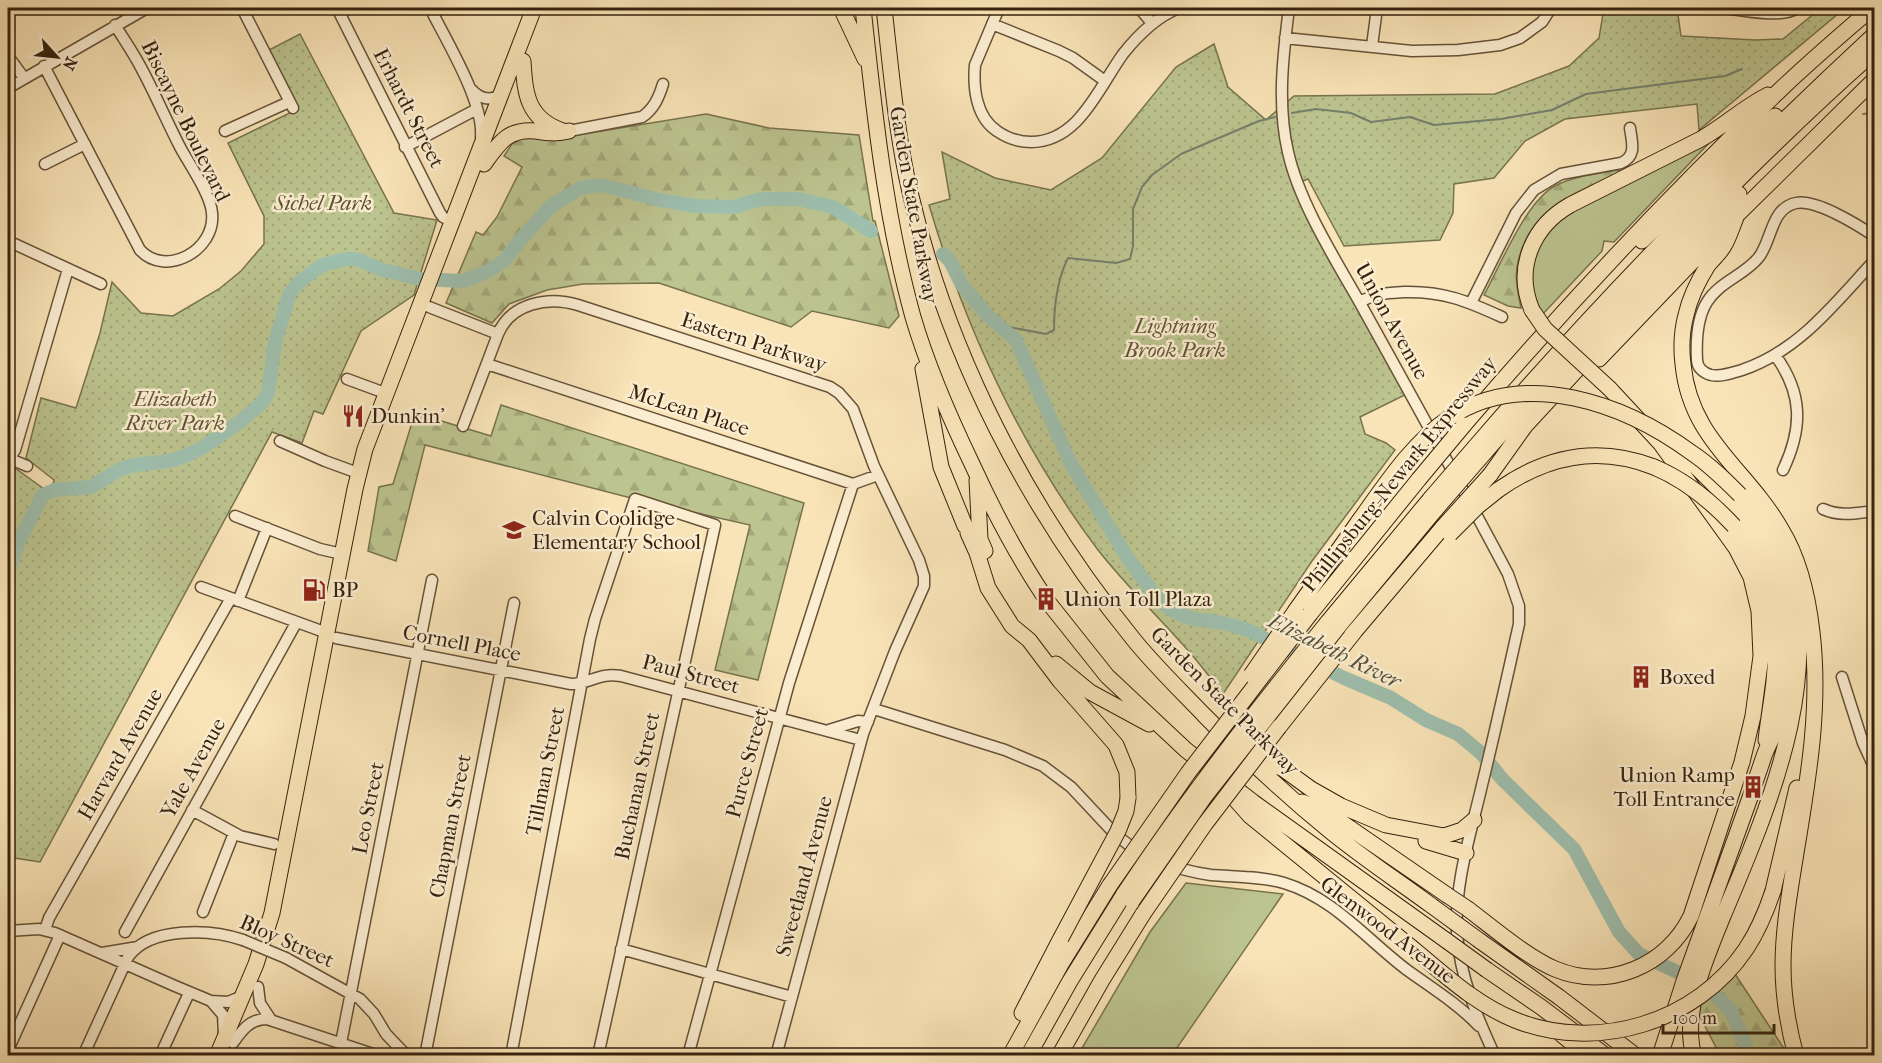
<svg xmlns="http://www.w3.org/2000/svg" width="1882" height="1063" font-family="'IM FELL French Canon',serif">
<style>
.grass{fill:#bcc48f;stroke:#78734e;stroke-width:1.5}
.forest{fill:url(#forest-firs);stroke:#78734e;stroke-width:1.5}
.park{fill:url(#park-dots);stroke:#78734e;stroke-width:1.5}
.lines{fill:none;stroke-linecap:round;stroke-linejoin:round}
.stream{stroke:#74806e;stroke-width:2}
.river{stroke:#9ebfae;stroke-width:14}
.minor-casing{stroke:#665238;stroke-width:13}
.highway-casing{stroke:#35220e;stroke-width:17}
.minor{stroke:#fbedd0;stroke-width:10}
.highway{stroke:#f9e4b7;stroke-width:15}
.minor-bridge-casing{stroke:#665238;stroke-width:13;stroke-linecap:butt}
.highway-bridge-casing{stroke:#35220e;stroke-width:17;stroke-linecap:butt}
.minor-bridge{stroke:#fbedd0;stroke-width:10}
.highway-bridge{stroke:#f9e4b7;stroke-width:15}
.labels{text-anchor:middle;stroke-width:5;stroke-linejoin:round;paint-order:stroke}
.street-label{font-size:21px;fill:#35220e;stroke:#fbedd0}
.park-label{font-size:21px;font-style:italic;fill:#5e5335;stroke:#fbedd0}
.poi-label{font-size:21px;fill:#35220e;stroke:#fbedd0;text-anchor:start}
.water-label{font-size:22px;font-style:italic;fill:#54513e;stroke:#fbedd0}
</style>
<defs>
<pattern id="forest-firs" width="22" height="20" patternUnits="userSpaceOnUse" patternTransform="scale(1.5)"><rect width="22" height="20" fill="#bcc48f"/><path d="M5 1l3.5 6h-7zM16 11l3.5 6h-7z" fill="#a2a87a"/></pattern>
<pattern id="park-dots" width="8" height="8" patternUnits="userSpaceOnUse" patternTransform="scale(1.5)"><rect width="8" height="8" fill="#bcc48f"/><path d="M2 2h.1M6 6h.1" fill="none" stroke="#a2a87a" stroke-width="1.8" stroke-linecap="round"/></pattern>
</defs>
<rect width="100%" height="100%" fill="#f9e4b7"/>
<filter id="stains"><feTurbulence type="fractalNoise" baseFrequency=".00333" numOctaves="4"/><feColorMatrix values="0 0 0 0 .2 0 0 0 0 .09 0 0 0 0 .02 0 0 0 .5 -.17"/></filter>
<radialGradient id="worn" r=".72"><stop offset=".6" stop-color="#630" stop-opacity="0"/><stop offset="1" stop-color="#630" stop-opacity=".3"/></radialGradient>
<path class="grass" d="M1707 142 1708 144 1614 242 1604 241 1602 251 1542 315 1537 304 1531 282 1536 249 1562 216Z
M1186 883 1283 894 1172 1055H1078L1150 932Z"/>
<path class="forest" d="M706 114 769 128 859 135 873 221H875L899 316 889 328 812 311 791 327 659 283 583 284 547 290 509 304 492 323 446 303 476 232 483 235 497 217 522 167 504 156 512 144 526 136 559 138Z
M1618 170 1621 172C1576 193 1530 207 1518 262 1514 276 1518 293 1521 308L1508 306 1484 295C1500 266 1526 201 1555 186 1574 176 1597 174 1618 170Z
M501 405 804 503 758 680 715 670 750 525 635 499 425 445 396 561 368 551 379 487 393 484 415 413 491 436Z
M1735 974 1783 1047 1787 1055H1720L1696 1009Z"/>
<path class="park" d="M1604 8H1677L1681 36 1755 40 1783 39 1821 8H1845L1699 130 1697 104 1565 119 1525 141 1494 178 1454 184 1453 213 1440 240 1344 246 1308 179 1298 183 1409 393 1360 417 1365 434 1386 443 1395 450 1312 561 1223 694C1213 681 1203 668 1192 655 1162 620 1127 587 1098 550 1020 446 966 330 929 205L950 199 942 152 995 178 1051 190 1102 158 1176 67 1214 44 1228 87 1266 120 1294 96 1495 94 1569 66 1599 38Z
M300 34 394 213 437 220 414 295 361 331 323 414 314 411 302 443 272 432 40 862 8 857V463L51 494 54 480 26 458 41 398 76 408 100 333 112 282 141 313 173 316 219 289 241 271 264 244V216L228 143 298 109 269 50Z"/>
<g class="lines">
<path class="stream" d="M1292 113 1316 109 1351 113 1371 122 1410 117 1434 125 1501 119 1552 110 1586 94 1725 76 1742 69
M1863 114 1874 113
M998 325 1046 334 1054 330C1054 305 1057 280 1068 258L1116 263 1130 259 1133 246V209L1142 187 1152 175 1181 154 1259 121 1275 117"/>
<path class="river" d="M943 254 950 261 962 285 988 316 1016 340 1070 462 1127 557 1154 594 1170 609 1182 615 1194 619 1224 623 1248 630 1344 678 1391 698 1426 720 1458 734 1481 753 1503 780 1574 849 1619 932 1639 954 1703 984 1730 1009 1750 1056
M8 572 19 541 43 495 54 490 91 487 121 469 134 465 169 461 185 456 202 448 241 421 262 403 268 393 275 342 290 293 298 283 322 265 346 259H356L383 270 420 279 463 281 487 272 504 261 522 238 550 207 580 188 602 185 659 200 696 206 734 207 761 199H798L833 207 871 231"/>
<g class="minor-casing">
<path id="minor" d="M242 8 293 108
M337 8 440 213 443 217 451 221
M430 8C446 40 484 102 481 137
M999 8 975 65C973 88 976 117 997 131 1007 138 1019 142 1031 142 1079 142 1099 87 1123 54 1138 35 1156 17 1179 8
M1139 8 1152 23
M1289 8C1283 55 1277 105 1288 152 1299 202 1335 259 1360 303 1410 393 1460 483 1508 574L1519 606V624C1507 678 1495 732 1482 785 1471 833 1454 884 1457 934 1460 977 1477 1017 1495 1056
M1723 8C1741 10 1782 19 1797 8
M992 24 1059 51 1073 58 1105 81
M1285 38 1412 51 1458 50 1500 45 1520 38 1542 22 1551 8
M1372 46 1377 8
M8 56 24 78
M44 66 140 250C166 278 216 250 212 213 211 195 189 164 180 147 166 120 154 91 139 64 132 51 123 38 115 25
M8 88 147 8
M471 89C479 98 489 102 500 95
M225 131 289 102
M569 131 642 117C654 109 659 97 663 84
M405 147 477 109
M45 164 85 144
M1874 236C1858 225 1816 199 1796 203 1771 208 1772 240 1759 257 1745 275 1719 282 1707 302 1697 318 1696 341 1697 360 1697 367 1703 373 1711 375 1721 377 1732 373 1742 370 1799 351 1835 303 1874 261
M8 241 101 284
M1360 302C1376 293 1386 293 1404 292 1443 291 1467 301 1502 317
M1471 303 1516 213 1534 190 1561 174 1621 163C1637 156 1632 143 1630 128
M429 307 498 334
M1775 355C1803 393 1803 428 1783 470
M487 364 853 484 878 475
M347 379 385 393
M463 426 498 334C511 303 548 296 578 305L830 387 839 393 853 409 874 466 919 560 924 576V586L895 651 863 734 776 1056
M280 441 325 461 358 473
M8 458 27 466
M9 459 15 450 68 269
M1823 509C1840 517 1857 513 1874 511
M235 516 320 549 342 554
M201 587 327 633
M238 601 267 528
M336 638 571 684C590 684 599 672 621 676L861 740
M1842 677 1863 743 1874 767
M874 709 1005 750 1043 766 1071 787 1115 834 1139 853
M829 730 858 721 868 722
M192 810 240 836 274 844
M1153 860C1172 867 1190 872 1211 875 1235 877 1260 876 1284 883 1334 898 1366 939 1407 970 1432 988 1458 1004 1479 1026
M203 912 234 833
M45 930 49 918 231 598
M8 931 39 929 55 933 175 986 211 1001 228 1002 243 996
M125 932 296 623
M621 949 792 997
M102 953 138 947
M286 958 360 999 374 1014 386 1034 407 1056
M258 987 260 1003 271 1020
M211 1001 223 1015 224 1035
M233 1043C242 1030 250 1019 267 1019L379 1056
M341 1043 432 580
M8 1050 60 935
M83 1056 128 957C150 926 211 929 243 940
M160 1056 189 993
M425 1056 514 603
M511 1056 590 639 595 619 635 499 715 525 598 1056
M688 1056 789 683 853 484"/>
</g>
<g class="highway-casing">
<path id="highway" d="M841 8 865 59
M863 8C874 111 885 216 913 317 928 368 949 416 972 464 993 510 1016 554 1044 596
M884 8C891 69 896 132 910 192 948 355 1028 510 1134 640 1156 667 1181 691 1205 716 1245 757 1286 795 1330 831 1363 858 1398 881 1432 906
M523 61C525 94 527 119 563 131
M484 164C499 143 508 128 536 131 548 133 557 134 569 131
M1737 215C1733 224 1730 235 1725 244 1721 252 1714 258 1708 265 1698 281 1690 297 1686 315 1682 330 1681 348 1683 364 1690 440 1747 469 1781 529 1800 560 1808 597 1812 632 1821 707 1808 780 1796 853 1790 891 1783 928 1783 966 1783 997 1788 1026 1796 1056
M1642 241 1719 166 1775 116
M1532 310C1514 268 1533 226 1570 205L1701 139C1724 126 1744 107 1768 95
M1599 359 1737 215 1874 80
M923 369 941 467 965 526
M1464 425C1564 308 1669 196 1780 90 1810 61 1841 35 1872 8
M1673 444C1700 472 1732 499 1754 532 1788 583 1793 655 1781 714 1778 729 1769 742 1764 756 1761 765 1758 774 1755 782
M1475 447C1600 302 1734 165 1874 35
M1480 458C1604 316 1733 177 1874 52
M1490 475 1525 426 1739 194
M977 480 980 539 985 551
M1498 490C1546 456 1597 445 1654 467
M1734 526C1769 570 1780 625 1774 681 1772 701 1768 721 1766 740
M968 533 977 553 988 588 1012 626 1029 640 1060 681 1116 745 1127 772 1128 798
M1048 602 1107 676 1186 750 1253 802 1447 941
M1296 610 1359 521
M1310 614 1419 479
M1327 623 1431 498
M1338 627 1436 509
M1056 664 1090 692 1149 724
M1279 727 1355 631 1443 527
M1251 758 1282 768 1311 789 1341 806 1386 825 1444 836 1462 830 1474 820
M1228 791 1250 816 1411 947
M1302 802 1325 811 1447 895
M1426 841 1466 853
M1773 891 1797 788
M1468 909C1493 928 1527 957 1555 969 1608 991 1667 966 1691 916L1742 762 1753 716 1761 656 1759 611 1751 577 1736 548 1661 444 1610 389
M1480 941 1559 997 1636 1056
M1487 970 1541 1007 1606 1056
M1022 1013 1061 938
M1562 1035 1588 1056
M217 1056 256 964 272 913 355 489 365 449 534 8
M1010 1056 1061 964 1110 885
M1028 1056 1070 981 1124 894
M1059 1056 1102 980 1143 914
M1660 1056 1684 981 1752 792
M1694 1056C1681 1012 1707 956 1723 916 1769 807 1835 657 1775 542 1766 525 1753 510 1740 495"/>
</g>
<use href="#minor" class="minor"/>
<use href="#highway" class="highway"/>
<g class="minor-bridge-casing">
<path id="minor-bridge" d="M243 940 286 958"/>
</g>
<g class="highway-bridge-casing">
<path id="highway-bridge" d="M1532 310 1545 329 1610 389
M1654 467C1685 480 1711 501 1734 526
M1419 479 1464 425
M1431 498 1475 447
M1436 509 1480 458
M1359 521C1385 485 1412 443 1449 418 1525 367 1625 404 1692 453 1710 465 1725 480 1740 495
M1443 527 1490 475
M1450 534 1478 506 1498 490
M1251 675 1296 610
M1110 885 1188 773 1310 614
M1124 894C1186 800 1256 711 1327 623
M1447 895 1468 909
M1132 901 1205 796 1338 627
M1432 906 1480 941
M1143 914 1205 824 1279 727
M1061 938 1118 831 1126 811 1128 798
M1447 941 1487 970
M1411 947C1444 974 1475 1004 1515 1020 1597 1053 1697 1022 1746 949 1758 931 1766 912 1773 891"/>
</g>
<use href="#minor-bridge" class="minor-bridge"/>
<use href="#highway-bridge" class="highway-bridge"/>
</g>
<defs>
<g id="restaurant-bare" transform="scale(1.8)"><path d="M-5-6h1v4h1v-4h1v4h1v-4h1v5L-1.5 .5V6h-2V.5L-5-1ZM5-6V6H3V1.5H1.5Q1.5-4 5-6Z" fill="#8f2418" stroke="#fbedd0" stroke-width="2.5" paint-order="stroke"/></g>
<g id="school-bare" transform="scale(1.8)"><path d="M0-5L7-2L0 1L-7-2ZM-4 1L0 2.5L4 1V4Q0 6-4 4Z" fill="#8f2418" stroke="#fbedd0" stroke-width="2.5" paint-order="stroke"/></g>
<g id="fuel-bare" transform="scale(1.8)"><path d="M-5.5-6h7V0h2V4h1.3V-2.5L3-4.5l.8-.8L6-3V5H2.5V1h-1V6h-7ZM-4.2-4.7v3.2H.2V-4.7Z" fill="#8f2418" stroke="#fbedd0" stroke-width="2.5" paint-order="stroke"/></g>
<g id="building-bare" transform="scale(1.8)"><path d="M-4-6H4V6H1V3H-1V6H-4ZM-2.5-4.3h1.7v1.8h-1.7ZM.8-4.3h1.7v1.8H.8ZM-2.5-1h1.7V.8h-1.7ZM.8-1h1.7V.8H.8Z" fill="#8f2418" stroke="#fbedd0" stroke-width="2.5" paint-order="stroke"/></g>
</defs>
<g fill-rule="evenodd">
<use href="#restaurant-bare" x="353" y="416"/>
<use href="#school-bare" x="514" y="530"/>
<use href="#fuel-bare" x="314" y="590"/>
<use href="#building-bare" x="1046" y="599"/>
<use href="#building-bare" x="1641" y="677"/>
<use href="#building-bare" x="1753" y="787"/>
</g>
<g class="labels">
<g class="street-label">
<text transform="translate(409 108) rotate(63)" y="7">Erhardt Street</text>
<text transform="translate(186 121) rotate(64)" y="7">Biscayne Boulevard</text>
<text transform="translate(914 205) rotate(80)" y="7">Garden State Parkway</text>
<text transform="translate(1392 321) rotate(61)" y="7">Union Avenue</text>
<text transform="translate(754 342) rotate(18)" y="7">Eastern Parkway</text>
<text transform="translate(689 410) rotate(18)" y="7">McLean Place</text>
<text transform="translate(1399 474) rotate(-51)" y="7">Phillipsburg-Newark Expressway</text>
<text transform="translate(462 643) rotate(11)" y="7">Cornell Place</text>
<text transform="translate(691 674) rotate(15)" y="7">Paul Street</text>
<text transform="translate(1225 701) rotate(45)" y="7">Garden State Parkway</text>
<text transform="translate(120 754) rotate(-60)" y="7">Harvard Avenue</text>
<text transform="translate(747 763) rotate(-75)" y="7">Purce Street</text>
<text transform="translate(193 768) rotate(-61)" y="7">Yale Avenue</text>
<text transform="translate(545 771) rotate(-79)" y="7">Tillman Street</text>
<text transform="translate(637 786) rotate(-78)" y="7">Buchanan Street</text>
<text transform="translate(368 808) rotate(-79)" y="7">Leo Street</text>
<text transform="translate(450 826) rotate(-79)" y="7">Chapman Street</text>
<text transform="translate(804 876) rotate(-75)" y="7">Sweetland Avenue</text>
<text transform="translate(1388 930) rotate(37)" y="7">Glenwood Avenue</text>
<text transform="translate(287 941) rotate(24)" y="7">Bloy Street</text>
</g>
<g class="park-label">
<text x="323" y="210">Sichel Park</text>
<text x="1175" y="333">Lightning<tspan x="1175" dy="24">Brook Park</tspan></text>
<text x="175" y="406">Elizabeth<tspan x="175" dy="24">River Park</tspan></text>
</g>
<g class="poi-label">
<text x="371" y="423">Dunkin'</text>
<text x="532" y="525">Calvin Coolidge<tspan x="532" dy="24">Elementary School</tspan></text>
<text x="332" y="597">BP</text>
<text x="1064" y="606">Union Toll Plaza</text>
<text x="1659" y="684">Boxed</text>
<text x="1735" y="782" text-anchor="end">Union Ramp<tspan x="1735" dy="24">Toll Entrance</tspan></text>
</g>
<g class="water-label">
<text transform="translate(1335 650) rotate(26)" y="8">Elizabeth River</text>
</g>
</g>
<rect width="1882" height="1063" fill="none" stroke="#f9e4b7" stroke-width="30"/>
<rect x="9" y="9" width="1864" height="1045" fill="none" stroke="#35220e" stroke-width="3"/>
<rect x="15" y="15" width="1852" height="1033" fill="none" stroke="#35220e" stroke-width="1.5"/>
<g transform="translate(57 57) rotate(117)" stroke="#fbedd0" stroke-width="4.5" paint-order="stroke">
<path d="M0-4.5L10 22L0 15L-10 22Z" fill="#35220e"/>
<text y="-9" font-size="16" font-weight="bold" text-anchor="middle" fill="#35220e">N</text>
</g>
<path d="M1663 1024v9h111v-9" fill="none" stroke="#35220e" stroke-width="3"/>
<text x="1672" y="1024" font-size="18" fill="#35220e" stroke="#fbedd0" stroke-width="4.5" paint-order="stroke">100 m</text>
<rect width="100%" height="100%" filter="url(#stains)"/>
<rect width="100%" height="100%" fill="url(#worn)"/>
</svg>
